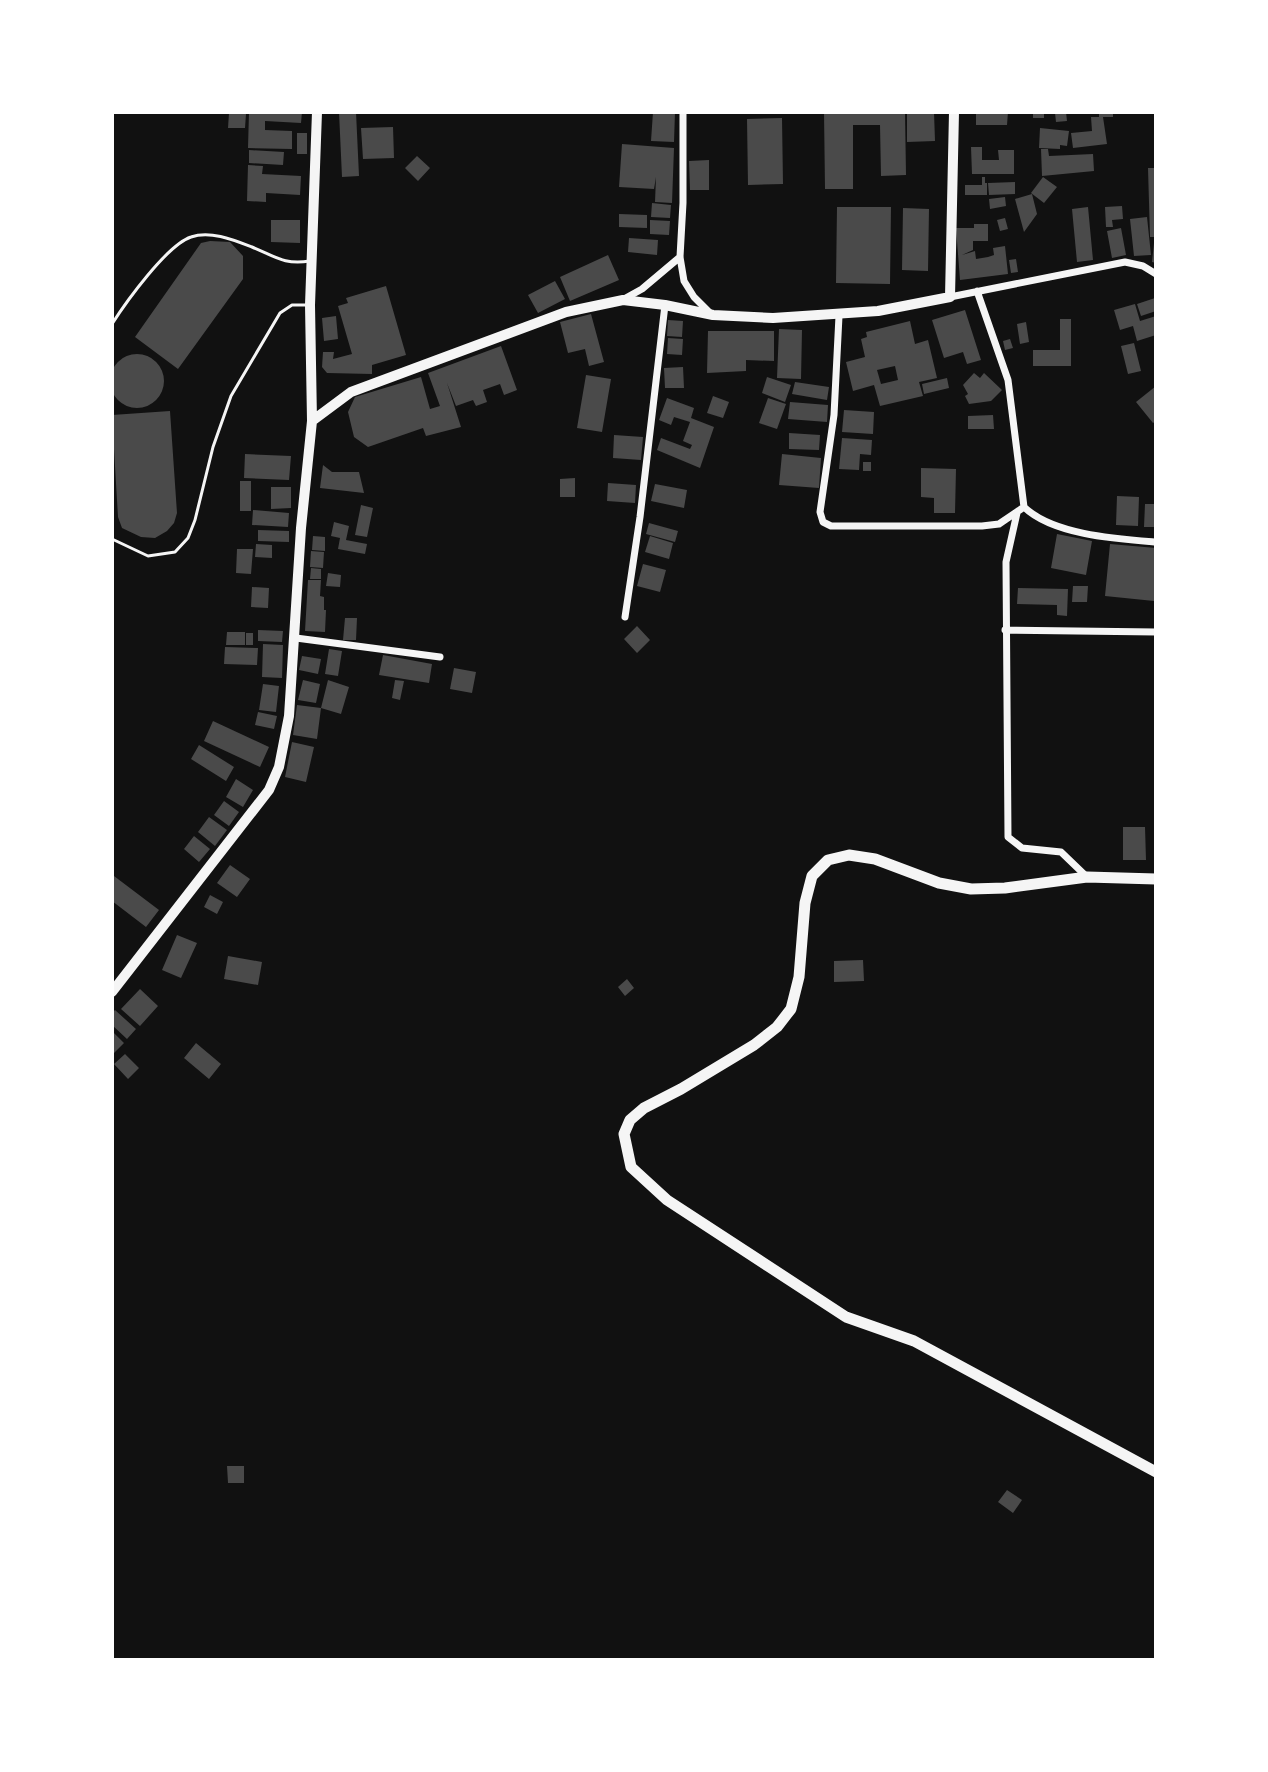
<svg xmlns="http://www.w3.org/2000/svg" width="1268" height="1772" font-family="Barlow,sans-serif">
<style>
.building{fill:#4a4a4a;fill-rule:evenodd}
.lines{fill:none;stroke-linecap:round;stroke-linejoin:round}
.service{stroke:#f5f5f5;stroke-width:3}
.minor{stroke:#f5f5f5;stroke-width:7}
.secondary{stroke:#f5f5f5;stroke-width:10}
.trunk{stroke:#f5f5f5;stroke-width:11}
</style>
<rect width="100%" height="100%" fill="#111"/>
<path class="building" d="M249 112H302L301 123 265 121V130L292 131V149L248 148Z
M339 112H356L359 176 342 177Z
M653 112H675L674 142 651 141Z
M824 112H905L906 175 881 176 880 125H853V189H825Z
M907 112H934L935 141 907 142Z
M1008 112 1007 125H976V113Z
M1033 112H1044V118H1033Z
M1066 112 1067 121 1056 122 1055 113Z
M1099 112H1113V117H1103L1107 144 1073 148 1071 133 1092 131 1091 117H1099Z
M229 113 246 114 245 128H228Z
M782 118 783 184 748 185 747 119Z
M393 127 394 158 363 159 361 128Z
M1040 128 1069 131 1067 146 1060 145V149L1039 148Z
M297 133H307V154H297Z
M622 144 674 148 672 203 655 202 656 177 654 189 619 187Z
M971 147H982V160H999L998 150H1014V174H972Z
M1041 149H1048L1049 156 1093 154 1094 171 1042 176Z
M249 150 284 152 283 165 249 163Z
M417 156 430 168 418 181 405 168Z
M709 160V190H690L689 161Z
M248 165 263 166 262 174 301 176 300 195 266 193V202L247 201Z
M1148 168H1156V237H1150Z
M982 177H985V183H987V195H965V185H982Z
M1043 177 1057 187 1044 203 1031 193Z
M1015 182V194L989 195 988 183Z
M1032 194 1037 214 1024 232 1015 199Z
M1005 197 1006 206 990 209 989 199Z
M652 203 671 205 670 218 651 217Z
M1122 206 1123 219 1112 220 1113 227H1106L1105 207Z
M837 207H891L890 284 836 283Z
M1088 207 1093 260 1077 262 1072 209Z
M903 208 929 209 928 271 902 270Z
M619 214 647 215V228L619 227Z
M1147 217 1151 255 1134 256 1130 219Z
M1005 218 1008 229 1000 231 997 220Z
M271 220H300V243L271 242Z
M650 220 670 221 669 235 650 234Z
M974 224H988V241H973V250L962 255 975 251 976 259 988 257 994 255 993 248 1005 246 1008 274 960 280 956 228H974Z
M1121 228 1126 255 1112 258 1107 231Z
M629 238 658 240 657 255 628 252Z
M210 241 230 242 243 256V279L178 369 135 337 201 243Z
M1154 243H1156V263L1152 262Z
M608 255 619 280 570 301 560 277Z
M1016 259 1018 272 1011 273 1009 260Z
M555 281 565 299 538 313 528 295Z
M386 286 406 355 372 365V374L327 373 322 367 323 352H334L333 359 352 354 338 306 348 303 346 298Z
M1155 298 1156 311 1141 316 1137 304Z
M1135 304 1140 321 1156 316V335L1137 341 1133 326 1120 330 1114 310Z
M965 310 981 360 967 364 963 352 944 358 932 320Z
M591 314 604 362 589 366 585 349 568 353 560 322Z
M336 316 338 339 324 341 322 318Z
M1060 319H1071V366H1033V350H1060Z
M668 320 683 321 682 337 667 336Z
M910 321 915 344 928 340 937 378 919 382 923 396 880 406 874 385 853 391 846 362 865 357 861 339 867 337 866 332ZM895 366 898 380 881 384 877 370Z
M1026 322 1029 342 1020 344 1017 324Z
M779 329 802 330 801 379 777 378Z
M708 331H774V361L746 360V371L707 373Z
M668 338 683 339 682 355 667 354Z
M1010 339 1013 348 1005 350 1003 341Z
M1134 343 1141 371 1128 374 1121 346Z
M501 346 517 390 504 395 500 384 483 390 487 402 476 406 473 400 456 406 447 383 461 427 426 436 423 428 368 447 354 437 348 412 355 397 421 377 430 409 440 406 428 373Z
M110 381a27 27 0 1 1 54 0a27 27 0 1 1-54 0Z
M683 367 684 388H665L664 368Z
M974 373 980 378 984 373 1002 390 991 401 969 404 965 396 968 394 963 385Z
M586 375 611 379 602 432 577 428Z
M767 377 791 385 785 402 762 393Z
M947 378 949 388 924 394 922 384Z
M795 382 829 387 827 400 792 394Z
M1156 386V421L1153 423 1136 402Z
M713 396 729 402 723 418 707 413Z
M667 398 694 408 691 418 714 427 700 468 657 450 661 438 690 449 692 445 683 441 690 422 674 417 671 425 659 420Z
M768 398 786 404 777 429 759 423Z
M790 402 828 405 827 422 788 419Z
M844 410 874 412 873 434 842 432Z
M170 411 177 513 174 523 167 531 155 538 141 537 122 528 118 517 112 415Z
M993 415 994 429H968V416Z
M789 433 820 435 819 450 789 449Z
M614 435 643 437 641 460 613 458Z
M842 438 872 440 871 455 860 454 859 470 839 469Z
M245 454 291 456 289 480 244 478Z
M782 454 821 458 819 488 779 485Z
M863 462H871V471H863Z
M323 465 332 472H359L364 493 320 488Z
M921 468 956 469 955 513H934V498L921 497Z
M575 478V497H560V479Z
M240 481H251V511H240Z
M608 483 636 485 635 503 607 501Z
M655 484 687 490 684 508 651 501Z
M271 487H291V508L271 509Z
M1117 496 1139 497 1138 526 1116 525Z
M1145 504H1156V527H1144Z
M361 505 373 508 367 537 355 535Z
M253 510 289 513 288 527 252 525Z
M334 522 349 526 346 540 367 544 365 554 338 549 340 538 331 536Z
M649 523 678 531 675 542 646 534Z
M258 530 289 531V542L258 541Z
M1057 534 1092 541 1086 575 1051 568Z
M313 536 325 537V551L312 550Z
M650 536 673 543 669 559 645 552Z
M256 544 272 545V558L255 557Z
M1110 544 1156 548 1154 601 1105 596Z
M237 549H253L251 574 236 573Z
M311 551 324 552 323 568 310 567Z
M643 564 666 570 660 592 637 586Z
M311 568 321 569V579H310Z
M328 573 341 575 340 587 326 586Z
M308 580H321L320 596 324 597V610H326L325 632 305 631Z
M1073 586H1088L1087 602H1072Z
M252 587 269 588 268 608 251 607Z
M1018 588 1068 589 1067 616 1057 615V605L1017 604Z
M345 618H357L356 640H343Z
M637 626 650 640 637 653 624 639Z
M258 630 283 631 282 642 258 641Z
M227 632H245V645H226Z
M246 633H253V645H246Z
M263 644 283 645 282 678 262 677Z
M225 647 258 648 257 665 224 664Z
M329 649 342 651 338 676 325 674Z
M383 655 432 664 429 683 379 675Z
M302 656 321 659 318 674 299 670Z
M454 668 476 672 472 693 450 689Z
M303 680 320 684 316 703 298 700Z
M328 680 349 687 341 714 321 708 317 739 293 735 297 705 321 708Z
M395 680 404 681 400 700 392 698Z
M263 684 279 686 276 712 259 710Z
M258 712 277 716 274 729 255 725Z
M213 721 269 747 260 767 204 741Z
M292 742 314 747 306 782 285 777Z
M199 745 234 767 226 781 191 759Z
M236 779 253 790 243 807 226 797Z
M224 801 239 812 229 826 214 815Z
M209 817 227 830 215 846 198 832Z
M1123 827H1145L1146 860H1123Z
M194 836 210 849 199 862 184 849Z
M230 865 250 879 237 897 217 883Z
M114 876 159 910 146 927 112 901Z
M210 895 223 902 217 914 204 907Z
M177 935 197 943 181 978 162 970Z
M228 956 262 962 258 985 224 979Z
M863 960 864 981 834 982V961Z
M627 979 634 988 625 996 618 987Z
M140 989 158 1006 140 1026 121 1009Z
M115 1010 136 1029 127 1039 112 1025V1013Z
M112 1031 124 1043 112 1055Z
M196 1043 221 1064 209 1079 184 1058Z
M125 1054 139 1068 128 1079 114 1064Z
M227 1466H244V1483H228Z
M1007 1490 1022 1500 1013 1513 998 1502Z"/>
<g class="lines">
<path class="service" d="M112 324C126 302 167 245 191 237 210 230 234 240 252 247 276 257 284 265 310 261
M112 539 148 556 175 552 188 538 195 520 213 447 231 396 280 313 292 305H306"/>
<path class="minor" d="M683 112V203L680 257 684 281 694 297 711 314
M977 291 1008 380 1024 507C1053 535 1117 539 1156 542
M950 297 1125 262 1143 266 1156 274
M624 299 642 289 680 257
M839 316 834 415 820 512 823 522 831 526H982L999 524 1024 507
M1017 513 1006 562 1008 837 1022 848 1061 852 1087 877
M625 617 640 517 665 305
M1005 630 1156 632
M296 638 440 657"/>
<path class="secondary" d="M312 421 351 392 566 312 623 300 665 305 713 315 773 318 878 311 950 297 954 112
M112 992 269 790 279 767 289 716 301 528 312 421 310 305 317 112"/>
<path class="trunk" d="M1156 879 1087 877 1005 888 971 889 939 883 875 859 849 855 828 860 812 876 805 903 799 977 791 1009 777 1027 754 1045 681 1089 644 1108 630 1120 624 1134 631 1167 667 1200 846 1317 914 1341 1156 1472"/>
</g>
<rect width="1268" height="1772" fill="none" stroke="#ffffff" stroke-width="228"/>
</svg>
